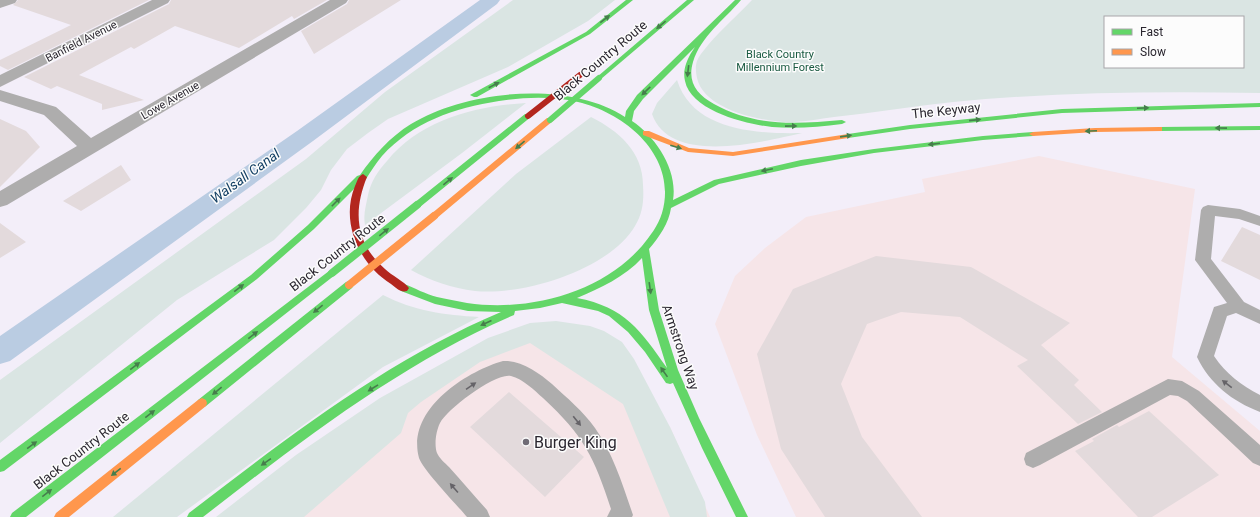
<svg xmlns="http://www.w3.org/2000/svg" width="1260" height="517" font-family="Roboto,sans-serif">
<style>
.commercial{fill:#f6e5e8}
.green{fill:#dae5e3;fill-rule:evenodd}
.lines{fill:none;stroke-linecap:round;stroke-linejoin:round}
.canal{fill:#bacce2;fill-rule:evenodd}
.building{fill:#e3dadc}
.lane{fill:#aeadad;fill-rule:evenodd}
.street{fill:#aeadad;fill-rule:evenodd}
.fast{fill:#63d668;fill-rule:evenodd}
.slow{fill:#ff974d;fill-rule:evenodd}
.jam{fill:#b3261e;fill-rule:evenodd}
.fast-bridge-far1{stroke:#63d668;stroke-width:6}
.fast-bridge{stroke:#63d668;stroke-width:8}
.slow-bridge{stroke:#ff974d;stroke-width:8}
.jam-bridge{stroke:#b3261e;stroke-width:6}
.oneway{fill:#467e4c}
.oneway2{fill:#656368}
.poi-dot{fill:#706c76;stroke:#fcfcfc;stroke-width:1.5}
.labels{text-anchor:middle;stroke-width:3;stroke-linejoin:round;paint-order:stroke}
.far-street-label{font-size:11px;fill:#2a262f;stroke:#fcfcfc}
.far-park-label{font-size:11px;fill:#195a41;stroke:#fcfcfc}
.street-label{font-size:13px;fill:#2a262f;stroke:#fcfcfc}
.water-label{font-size:14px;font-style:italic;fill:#134064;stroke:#fcfcfc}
.near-poi-label{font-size:16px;fill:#2a262f;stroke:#fcfcfc;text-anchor:start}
</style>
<rect width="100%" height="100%" fill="#f3eef9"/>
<path class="commercial" d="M1039 156 1195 189 1172 357 1260 431V517H796L757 435 715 324 735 276 765 248 806 217 925 192 922 179Z
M551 333 670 427 710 517H250L500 343Z"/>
<path class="green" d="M513 0H615L588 21 508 67 388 119 368 133 347 149 331 170 321 190 306 208 274 240 177 300 0 443V380L306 159 385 92Z
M752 0H1260V93C1158 91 1055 92 953 102 913 106 874 113 834 117 818 119 800 123 783 122 757 120 704 109 697 78 696 73 695 66 697 61 704 45 739 14 752 0ZM1105 17H1243V67H1105Z
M677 80C693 131 757 134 802 133 762 142 670 166 652 114L657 103Z
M526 103 462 153 365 225C363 214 366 206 368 195 371 181 378 171 387 161 420 120 475 106 526 103Z
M591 117C619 131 643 152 643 185 644 200 643 213 635 226 609 270 523 296 475 291 452 288 431 281 411 270L516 174Z
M383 295C414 311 445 315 479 317L383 367 177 517H113Z
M556 321 590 326 604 331 622 342 634 359 670 427 705 502 707 517H670L623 404 530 343 480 362 421 402 408 413 401 433 304 517H216L296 455 380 398 488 338 530 323Z"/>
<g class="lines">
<path class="canal" d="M480 0H500L497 4 313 141 10 361 0 364V336L297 131Z"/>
</g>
<path class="building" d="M18 0H149L8 70 0 66V60L71 25 13 5Z
M171 0H327L294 19 292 16 239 48 175 26 134 49 131 47 79 75 144 100 102 110V104L57 86 51 89 24 77 169 4Z
M349 0H401L314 54 301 31 347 4Z
M0 119 26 131 40 147 0 187Z
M121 165 131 180 81 211 63 201Z
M0 223 26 242 0 258Z
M1242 227 1260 235V280L1221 261Z
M876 256 971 267 1070 323 1041 345 1079 380 1074 385 1102 412 1078 424 1017 366 1028 360 960 317 901 312 867 324 841 384 862 437 922 517H825L781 449 757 354 793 289Z
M509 392 584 457 545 497 470 427Z
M1149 411 1219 475 1152 517H1138L1075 451 1094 441 1092 439 1117 425 1119 427Z"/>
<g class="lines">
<path class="lane" d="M1208 205 1240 209 1260 216V226L1239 219 1215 216 1211 259 1244 302 1260 310V324L1236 313 1227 316 1214 356C1226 374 1241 385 1260 395V412C1232 401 1210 384 1197 357L1214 307 1227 303 1195 260 1201 210 1203 207Z
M503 361C521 360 539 373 552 384 567 398 583 411 595 428 613 453 623 486 633 515L632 517H607L611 509C594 457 584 436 543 398 534 390 523 379 511 376 496 372 447 409 440 423 436 431 434 445 437 453 439 458 445 463 449 467 462 481 474 496 487 510L490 517H467C457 505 423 470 419 458 406 410 465 372 503 361Z
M1168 379 1182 381 1199 391 1260 445V466L1253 463 1187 401 1178 396 1170 395 1040 465 1033 468 1026 465 1024 459 1026 453Z"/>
<path class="street" d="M0 0H17L15 3 0 8Z
M152 0H170L168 3 0 87V75Z
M330 0H348L346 3 7 205 0 207V191L77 146 44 115 0 101V90L56 107 91 138Z"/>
<path class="fast" d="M626 0H633L590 34 477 97H474L470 95 586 32Z
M687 0H694L601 79H597V77Z
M735 0H741C724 20 701 36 693 62 687 82 697 95 714 104 756 127 796 124 842 120L846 122 842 124C819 127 795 129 772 127 746 124 691 111 685 81 682 69 688 57 695 47L643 99 634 111 632 121C656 137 678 170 673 200L714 180 801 160 874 149 983 136 1033 132 1037 134 1033 136 983 140 874 153 801 166 719 184 671 208C669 223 659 237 649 249L659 310 678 370 699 418 748 517H736L702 448 673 383 670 384 666 383 645 352 628 332 609 316 598 311 562 303 540 308 515 311 514 315C400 364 301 441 203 517H187L189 513C287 438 387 360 501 312L468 311 435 304 401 291 399 288 401 285 404 284C415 288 425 294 437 297 446 299 457 301 467 303 529 312 601 293 642 246 650 236 658 226 662 213 678 158 628 114 578 102 552 96 525 97 499 101 454 108 413 122 382 156 376 163 371 171 366 179L363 180 314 229 257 279 4 471 0 472V460L251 275 308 225 357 176 360 175C374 155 390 137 411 124 467 90 569 80 625 117L626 111 637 95ZM642 258 649 310 667 368C641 331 625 307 577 298 600 288 625 277 642 258Z
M1260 103V107L1062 113 910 129 848 138 844 136 848 134 910 125 1062 109Z
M525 114H528L532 116 420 207H414L413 205 414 203Z
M1260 126V130L1159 131 1155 129 1159 127Z
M332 270 335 271 337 273 335 275 26 517H10L12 513 329 271Z
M349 281 352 282 354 285 352 288 206 406 202 408 198 406 197 403 198 400 346 282Z"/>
<path class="slow" d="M547 118H553L554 120 437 218H431L430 216 431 214Z
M1159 127H1162V131L1095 132 1033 136 1029 134 1033 132 1095 128Z
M643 131H649L689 148 733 152 848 134 852 136 848 138 733 156 688 152 643 135Z
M202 398 206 400 207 403 206 406 69 517H54L56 513 198 400Z"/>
<path class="jam" d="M363 174 367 177C353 211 355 243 385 269 391 275 405 282 409 288L407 291C401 293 396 288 391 284 359 264 340 222 355 186 357 182 358 176 363 174Z"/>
<path class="fast-bridge-far1" d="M550 120 599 78"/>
<path class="fast-bridge" d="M332 273 417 205"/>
<path class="slow-bridge" d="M349 285 434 216"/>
<path class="jam-bridge" d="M528 116 580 75"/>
</g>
<defs><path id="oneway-solid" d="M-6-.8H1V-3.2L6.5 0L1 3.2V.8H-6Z"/></defs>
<g class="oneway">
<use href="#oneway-solid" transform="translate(605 19) rotate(-38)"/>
<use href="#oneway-solid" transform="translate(661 25) rotate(140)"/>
<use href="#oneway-solid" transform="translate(688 71) rotate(97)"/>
<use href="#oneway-solid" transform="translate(494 85) rotate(-28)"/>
<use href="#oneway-solid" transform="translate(646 91) rotate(136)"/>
<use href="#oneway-solid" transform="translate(1143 108) rotate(-2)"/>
<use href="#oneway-solid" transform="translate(975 120) rotate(-6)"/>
<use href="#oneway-solid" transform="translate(791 126) rotate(-1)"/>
<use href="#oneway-solid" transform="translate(1221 128) rotate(-179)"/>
<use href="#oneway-solid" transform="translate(1091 131) rotate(177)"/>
<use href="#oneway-solid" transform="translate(846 136) rotate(-8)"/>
<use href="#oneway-solid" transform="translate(934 144) rotate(173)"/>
<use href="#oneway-solid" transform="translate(520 145) rotate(140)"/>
<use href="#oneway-solid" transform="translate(676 147) rotate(18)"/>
<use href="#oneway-solid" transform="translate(767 170) rotate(168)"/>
<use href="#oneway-solid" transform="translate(448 181) rotate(-39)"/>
<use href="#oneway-solid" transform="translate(336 202) rotate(-45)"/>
<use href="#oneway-solid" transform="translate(384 232) rotate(-39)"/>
<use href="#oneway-solid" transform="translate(239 288) rotate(-37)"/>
<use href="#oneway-solid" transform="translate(650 288) rotate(82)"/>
<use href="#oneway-solid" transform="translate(318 309) rotate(141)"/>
<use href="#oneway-solid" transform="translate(486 323) rotate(156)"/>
<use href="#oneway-solid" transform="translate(253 335) rotate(-38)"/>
<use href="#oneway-solid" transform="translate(135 366) rotate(-37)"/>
<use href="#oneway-solid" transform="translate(664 372) rotate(-125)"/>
<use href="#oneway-solid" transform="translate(373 388) rotate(148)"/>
<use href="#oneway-solid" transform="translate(217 391) rotate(141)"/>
<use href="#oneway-solid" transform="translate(150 414) rotate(-38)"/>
<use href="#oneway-solid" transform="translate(32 445) rotate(-36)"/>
<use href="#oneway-solid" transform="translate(266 462) rotate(145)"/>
<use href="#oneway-solid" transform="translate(116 472) rotate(142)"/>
<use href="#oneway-solid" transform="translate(47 493) rotate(-38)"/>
</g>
<g class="oneway2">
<use href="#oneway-solid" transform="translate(1227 384) rotate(-143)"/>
<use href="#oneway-solid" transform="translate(471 386) rotate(-34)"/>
<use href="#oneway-solid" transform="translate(577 421) rotate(51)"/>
<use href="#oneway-solid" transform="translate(454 488) rotate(-131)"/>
</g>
<circle class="poi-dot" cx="526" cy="442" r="4"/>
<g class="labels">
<g class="far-street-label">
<text transform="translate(81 41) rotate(-27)" y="4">Banfield Avenue</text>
<text transform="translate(170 100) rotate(-30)" y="4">Lowe Avenue</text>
</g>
<g class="far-park-label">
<text x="780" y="58">Black Country<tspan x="780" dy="13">Millennium Forest</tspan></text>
</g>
<g class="street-label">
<text transform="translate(600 60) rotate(-40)" y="5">Black Country Route</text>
<text transform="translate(946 110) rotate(-6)" y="5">The Keyway</text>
<text transform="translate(337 252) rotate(-38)" y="5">Black Country Route</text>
<text transform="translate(681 347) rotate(71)" y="5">Armstrong Way</text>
<text transform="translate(81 450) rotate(-38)" y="5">Black Country Route</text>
</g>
<g class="water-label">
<text transform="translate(245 176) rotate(-36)" y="5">Walsall Canal</text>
</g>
<g class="near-poi-label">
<text x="534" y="448">Burger King</text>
</g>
</g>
<rect x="1104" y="16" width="140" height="52" fill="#fcfcfc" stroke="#a8a6aa"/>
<rect x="1112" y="29" width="20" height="6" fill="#63d668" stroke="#a8a6aa"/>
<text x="1140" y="36" font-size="12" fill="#2a262f">Fast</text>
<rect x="1112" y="49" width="20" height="6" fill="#ff974d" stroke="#a8a6aa"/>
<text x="1140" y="56" font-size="12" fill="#2a262f">Slow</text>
</svg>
